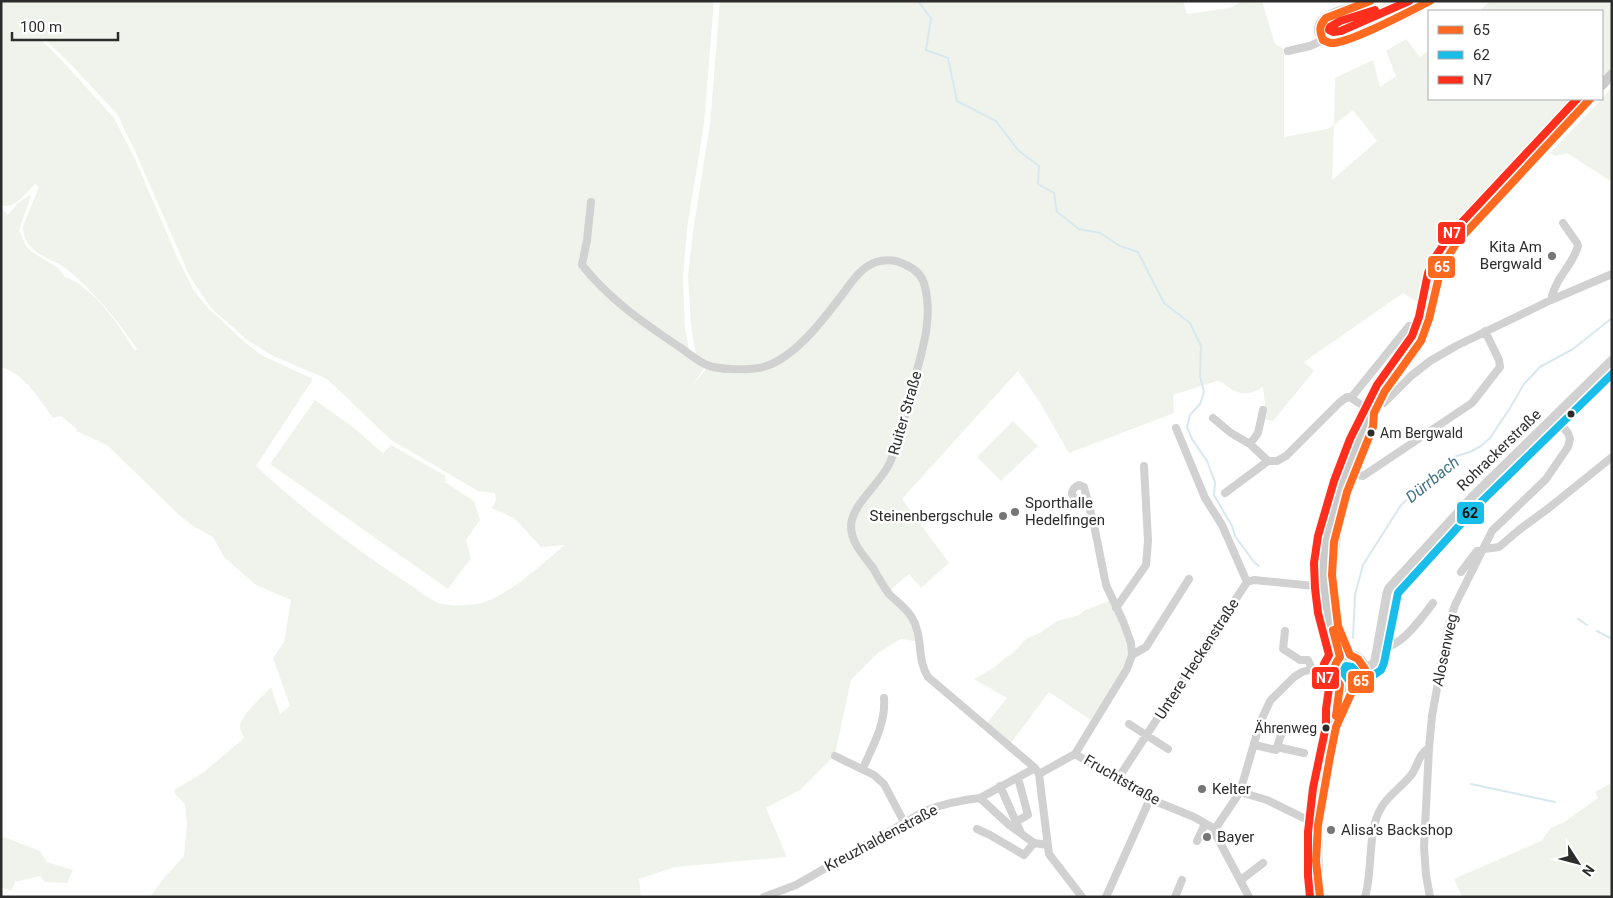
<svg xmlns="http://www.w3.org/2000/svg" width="1613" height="898" font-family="Roboto,sans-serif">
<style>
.green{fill:#f0f3eb;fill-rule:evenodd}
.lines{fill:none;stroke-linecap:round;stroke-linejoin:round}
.stream{stroke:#d8e8ef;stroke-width:2}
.minor{stroke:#d1d1d1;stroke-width:8}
.tertiary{stroke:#d1d1d1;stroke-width:9}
.secondary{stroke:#cacaca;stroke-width:10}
.bus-1-casing{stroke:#fff;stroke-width:11}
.bus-2-casing{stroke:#fff;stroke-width:11}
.bus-3-casing{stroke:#fff;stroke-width:11}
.bus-1{stroke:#ff6a20;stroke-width:8}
.bus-2{stroke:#19bdea;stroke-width:8}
.bus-3{stroke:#ff2e1d;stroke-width:8}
.poi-dot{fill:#767676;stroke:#fff;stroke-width:2}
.bus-dot{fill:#2c2c2c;stroke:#fff;stroke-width:2}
.labels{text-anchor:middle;stroke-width:5;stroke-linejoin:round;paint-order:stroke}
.bus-label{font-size:14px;fill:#2c2c2c;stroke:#fff;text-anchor:start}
.poi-label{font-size:15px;fill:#2c2c2c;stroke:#fff;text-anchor:start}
.street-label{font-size:15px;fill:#2c2c2c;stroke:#fff}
.water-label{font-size:16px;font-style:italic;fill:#407289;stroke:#fff}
.line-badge{stroke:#fff;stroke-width:2}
.badge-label{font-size:14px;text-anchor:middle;font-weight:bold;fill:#fff}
.pale-badge-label{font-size:14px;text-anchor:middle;font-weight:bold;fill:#111}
</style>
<rect width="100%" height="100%" fill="#fff"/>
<path class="green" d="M1 1H714L704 124 687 229 683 277 685 329 690 354 706 365 693 385 711 363 696 355 691 326 688 276 693 231 710 124 720 1H1183L1187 14 1229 8 1244 1H1262L1275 44 1288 51 1284 54V137L1327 129 1334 125 1335 78 1373 60 1380 87 1396 76 1386 51 1406 39 1420 57 1429 50V99H1582L1520 166 1514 161 1516 171 1454 239 1430 287 1426 307 1403 293 1304 362 1314 371 1273 421 1261 419 1265 404 1263 387C1251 395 1240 396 1228 387 1224 384 1223 382 1217 381L1173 395 1174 413 1069 453 1039 401 1018 371 902 499 949 563 921 588 909 574 888 592 910 614 921 642 901 639 878 653 851 680 835 755 800 790 766 808 787 857 675 867 639 879 641 897H150L164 878 184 856 187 825 185 804 175 794 174 790 204 772 244 738C243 735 240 731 240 727 240 715 263 696 271 687L280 714 290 706 273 658 284 642 291 600 256 585 224 557 213 537 193 526 178 514 107 445 76 431 77 429 61 416 53 418C38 398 26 375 1 367V208L8 215 17 204 30 195 31 196 19 230 26 246 32 252 58 268 65 277 78 283 97 299 116 322 135 351 137 349C120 324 102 301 79 280 74 276 68 269 61 265 45 257 22 249 23 226L39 187 35 184C27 192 13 211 1 205ZM43 37 77 71 117 114 135 151 190 277 211 308 246 339 271 355 327 379 391 440 478 491 495 493 496 500 492 508 514 518 541 547 565 545C544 562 504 600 477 604 466 605 450 607 439 603 429 600 416 588 407 583 354 548 302 509 256 466L313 379 263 356 248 345 205 305 193 289 178 259 135 159 114 118 56 54 41 40ZM1353 110 1377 141 1332 180 1334 125Z
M1386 1H1419L1346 32 1341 22 1371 10Z
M1490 1H1612V67L1602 77V11H1479Z
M1612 86V182L1567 153 1555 156 1550 153 1602 99Z
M315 400 354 428 383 453 391 445 446 476 445 482 474 501 480 520 466 540 471 558 448 589 270 464Z
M1013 421 1038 446 1001 481 977 457Z
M1112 600 1132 655 1095 723 1049 692 1011 743 987 723 1007 698 974 679 995 667 1007 656 1011 655 1026 639 1040 633 1057 621 1079 615 1085 610Z
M1338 671a11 11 0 1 1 22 0a11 11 0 1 1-22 0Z
M1612 783V897H1462L1454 879 1541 841 1551 828 1564 822 1598 798 1595 792Z
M1 836 40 851 47 862 73 870 67 883 45 882 40 876 15 882 11 891 1 887Z"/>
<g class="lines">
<path class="stream" d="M918 1 931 18 926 50 948 58 957 101 996 121 1018 150 1039 166 1038 184 1054 193 1057 212 1079 229 1100 233 1120 246 1138 252 1164 303 1190 323 1201 346 1200 376 1204 392 1200 404 1190 415 1187 427 1192 439 1207 461 1215 482 1214 495 1232 526 1235 536 1254 562 1259 566
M1578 619 1587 625
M1597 631 1612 639
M1353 638 1355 595 1363 565 1401 505 1454 457 1470 452 1481 446 1490 438 1510 408 1524 384 1540 367 1573 349 1612 318
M1471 784 1555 802"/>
<path class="minor" d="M1288 51 1310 46 1323 40
M591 202 587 240 582 265C609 299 642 322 678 346 687 352 697 361 707 365 718 370 747 370 759 368 792 362 823 320 842 295 851 283 861 267 876 262 886 259 897 260 906 265 915 269 923 276 925 287 934 322 919 360 911 393 905 416 900 438 891 460 883 482 852 503 851 526 851 543 864 556 873 568 878 577 883 586 889 594 896 601 905 607 911 616 924 636 916 658 928 677L1035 768 1039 774 1049 854 1082 897
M1551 300C1555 278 1573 265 1578 246L1577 243 1563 223
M1351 398 1409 326
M1379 403H1384L1411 376 1430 361 1456 346 1551 300 1612 274
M1213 418 1231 433 1250 444 1268 461H1277L1286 456 1339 403 1347 397 1351 398 1374 413
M1176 428 1205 498 1222 525 1247 582
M1250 444 1258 433 1263 410
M1347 472 1363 476 1472 403 1500 367 1499 360 1485 331
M1225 493 1268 461
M1461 572 1477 551 1484 549 1499 547 1519 530 1550 507 1612 457
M1116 608 1146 565 1148 541 1144 466
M1285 631 1283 649 1300 660H1308L1312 669
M1378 648C1398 651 1421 619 1433 603
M1132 655 1146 647 1189 579
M1129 724 1168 749
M1255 745 1276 750 1281 735 1285 731H1290
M1277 747 1304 753
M1075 754 1127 669 1132 655 1131 643 1123 621 1106 585 1094 525 1084 487 1079 485C1074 487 1072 489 1072 494L1075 499 1088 506
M835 756 874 775 884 784 905 824
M863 768C873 746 886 723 884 698
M1039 774 1075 754 1150 799 1194 817 1215 829
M1117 780 1247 582 1254 580 1314 586 1330 585
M1000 786 1021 833
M1240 792 1267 800 1318 825
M980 798 1035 768
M1017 821 1028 815 1018 778
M977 829 990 835 1024 855 1034 843
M1215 829 1240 792 1260 723 1270 701 1294 677 1302 672 1312 669 1332 672
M1215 829 1216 835 1249 897
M1197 841 1205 824
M1241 880 1263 863
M764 897 796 885 925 811C943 804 961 800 980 798L1008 824 1034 843 1047 845
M1106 897 1150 799
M1175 897 1182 880
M1309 897 1311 896
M1365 897C1373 872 1367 831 1381 808 1388 795 1403 786 1412 774 1418 765 1419 753 1429 748
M1430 897 1426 875 1424 847 1429 748 1432 716 1448 627 1455 605 1492 531 1546 479 1568 447 1570 439 1568 433 1554 417"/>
<path class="tertiary" d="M1365 669 1374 663 1375 660 1387 593 1389 588 1472 497 1612 360"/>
<path class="secondary" d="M1371 1C1357 9 1339 8 1327 17 1312 26 1320 46 1338 42 1346 40 1355 35 1363 32 1386 23 1409 14 1430 1
M1602 85 1612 74
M1344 503C1332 543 1328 585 1338 626 1341 636 1346 646 1350 655
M1333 671a16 16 0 1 1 32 0a16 16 0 1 1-32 0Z
M1340 657C1331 627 1323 595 1324 564 1325 541 1332 519 1339 498 1351 461 1365 424 1386 390 1396 373 1411 359 1421 341 1430 323 1431 302 1436 282 1440 267 1448 255 1457 242L1590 99
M1338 724 1354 687
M1320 897C1312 840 1323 782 1336 727V710L1340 685"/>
<g class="bus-1-casing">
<path id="bus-1" d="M1323 40C1325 41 1328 42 1330 43 1347 45 1412 10 1430 1
M1323 40C1319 30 1319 26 1326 18L1370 1
M1333 630 1340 657C1332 667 1332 675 1340 685L1336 716
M1320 897 1316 861 1318 825 1330 757 1336 727 1354 687 1362 681 1365 669 1358 659 1350 655 1338 626 1332 575 1334 542 1347 492 1373 427 1374 413 1385 391 1421 341 1429 319 1441 268 1457 242 1590 99"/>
</g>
<g class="bus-2-casing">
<path id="bus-2" d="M1346 666 1352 667 1355 670 1354 674 1348 679 1343 672Z
M1371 677 1381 670 1384 663 1398 593 1479 504 1612 374"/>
</g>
<g class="bus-3-casing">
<path id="bus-3" d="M1375 10 1340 21 1330 27 1329 30 1333 32 1341 31 1409 1
M1310 897 1308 876V832L1313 788 1326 726V709L1329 688 1326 681 1323 671 1324 664 1329 655 1318 613 1315 588 1314 563 1318 536 1334 481 1350 439 1377 385 1412 336 1419 317 1428 273 1436 256 1450 235 1577 99"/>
</g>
<use href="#bus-1" class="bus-1"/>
<use href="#bus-2" class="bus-2"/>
<use href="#bus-3" class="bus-3"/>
</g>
<g class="poi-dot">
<circle cx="1552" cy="256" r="5"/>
<circle cx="1015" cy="512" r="5"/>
<circle cx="1003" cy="516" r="5"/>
<circle cx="1202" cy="789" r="5"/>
<circle cx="1331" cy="830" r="5"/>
<circle cx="1207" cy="837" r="5"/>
</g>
<g class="bus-dot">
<circle cx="1571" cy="414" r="4.5"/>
<circle cx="1371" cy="433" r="4.5"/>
<circle cx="1326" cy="728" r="4.5"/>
</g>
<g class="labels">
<g class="bus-label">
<text x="1380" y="438">Am Bergwald</text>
<text x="1317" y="733" text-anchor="end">Ährenweg</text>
</g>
<g class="poi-label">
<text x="1542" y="252" text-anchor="end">Kita Am<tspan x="1542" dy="17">Bergwald</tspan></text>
<text x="1025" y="508">Sporthalle<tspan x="1025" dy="17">Hedelfingen</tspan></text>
<text x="993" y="521" text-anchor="end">Steinenbergschule</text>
<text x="1212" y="794">Kelter</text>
<text x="1341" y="835">Alisa's Backshop</text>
<text x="1217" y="842">Bayer</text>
</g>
<g class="street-label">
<text transform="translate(905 413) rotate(-74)" y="5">Ruiter Straße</text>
<text transform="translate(1499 450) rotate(-44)" y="5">Rohrackerstraße</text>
<text transform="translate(1445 650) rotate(-78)" y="5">Alosenweg</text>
<text transform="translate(1197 659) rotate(-57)" y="5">Untere Heckenstraße</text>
<text transform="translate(1122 780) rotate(30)" y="5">Fruchtstraße</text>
<text transform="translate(881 838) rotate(-28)" y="5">Kreuzhaldenstraße</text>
</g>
<g class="water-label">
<text transform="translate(1432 479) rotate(-39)" y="6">Dürrbach</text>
</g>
</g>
<g class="line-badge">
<rect x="1437" y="221" width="29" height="24" rx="5" fill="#ff2e1d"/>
<rect x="1427" y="255" width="29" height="24" rx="5" fill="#ff6a20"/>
<rect x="1456" y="501" width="29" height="24" rx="5" fill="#19bdea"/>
<rect x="1311" y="666" width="29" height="24" rx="5" fill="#ff2e1d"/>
<rect x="1347" y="670" width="28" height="24" rx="5" fill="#ff6a20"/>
</g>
<g class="badge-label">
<text x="1452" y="238">N7</text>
<text x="1442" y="272">65</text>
<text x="1325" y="683">N7</text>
<text x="1361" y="686">65</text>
</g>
<g class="pale-badge-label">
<text x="1470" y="518">62</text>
</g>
<rect width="1613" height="898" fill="none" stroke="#2c2c2c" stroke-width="5"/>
<rect x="1428" y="10" width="175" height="90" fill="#ffffff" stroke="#ababab"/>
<rect x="1438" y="26" width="25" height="8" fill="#ff6a20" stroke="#ababab"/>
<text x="1473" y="35" font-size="15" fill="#2c2c2c">65</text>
<rect x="1438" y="51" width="25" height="8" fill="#19bdea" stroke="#ababab"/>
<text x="1473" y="60" font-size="15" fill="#2c2c2c">62</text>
<rect x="1438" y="76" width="25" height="8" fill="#ff2e1d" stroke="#ababab"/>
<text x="1473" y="85" font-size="15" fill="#2c2c2c">N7</text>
<g transform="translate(1578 863) rotate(126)" stroke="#ffffff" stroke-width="4" paint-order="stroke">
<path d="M0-4L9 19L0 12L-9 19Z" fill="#2c2c2c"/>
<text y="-8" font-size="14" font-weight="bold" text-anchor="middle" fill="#2c2c2c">N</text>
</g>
<path d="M12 32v8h106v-8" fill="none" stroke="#2c2c2c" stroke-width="2.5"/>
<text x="20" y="32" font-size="15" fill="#2c2c2c" stroke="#ffffff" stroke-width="4" paint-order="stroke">100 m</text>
</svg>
